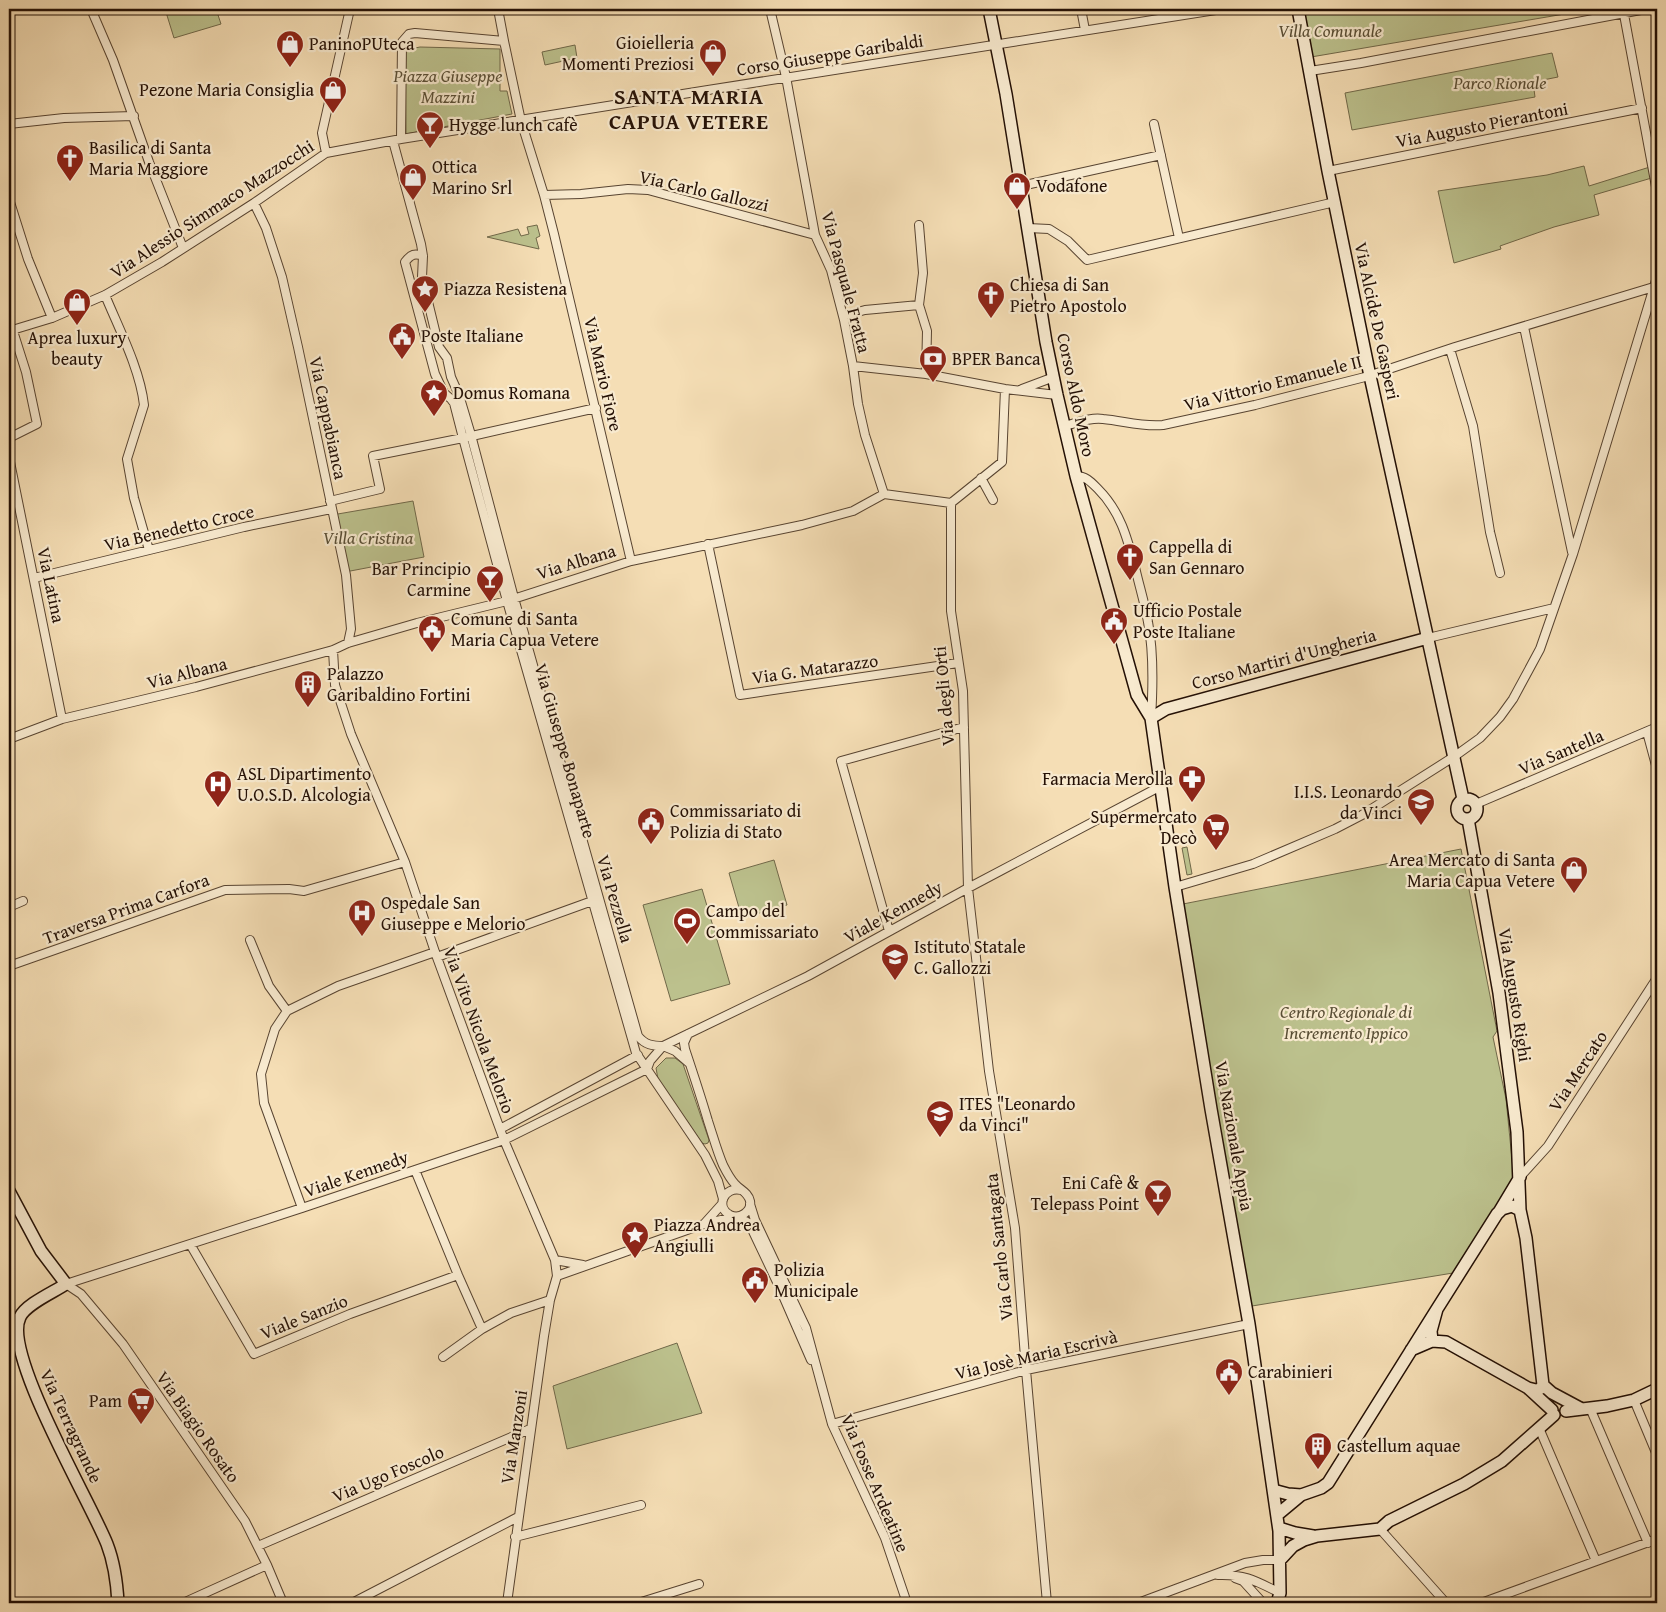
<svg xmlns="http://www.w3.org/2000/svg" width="1666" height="1612" font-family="'Gentium Book Plus',serif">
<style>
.green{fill:#bcc18d;stroke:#706849}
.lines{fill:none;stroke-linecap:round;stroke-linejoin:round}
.street-casing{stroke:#584431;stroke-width:10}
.secondary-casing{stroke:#241005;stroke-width:14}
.street{stroke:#f8eacf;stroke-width:8}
.secondary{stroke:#f8eacf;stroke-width:11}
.labels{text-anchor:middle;stroke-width:4.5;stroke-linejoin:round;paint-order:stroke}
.park-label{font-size:18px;font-style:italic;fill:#594e35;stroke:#f8eacf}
.poi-label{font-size:18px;fill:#241005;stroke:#f8eacf;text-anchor:start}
.street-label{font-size:18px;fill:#241005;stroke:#f8eacf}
.district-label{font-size:22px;font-weight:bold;letter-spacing:1px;fill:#241005;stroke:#f8eacf}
</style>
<rect width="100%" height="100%" fill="#f5deb5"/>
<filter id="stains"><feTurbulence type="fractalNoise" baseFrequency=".004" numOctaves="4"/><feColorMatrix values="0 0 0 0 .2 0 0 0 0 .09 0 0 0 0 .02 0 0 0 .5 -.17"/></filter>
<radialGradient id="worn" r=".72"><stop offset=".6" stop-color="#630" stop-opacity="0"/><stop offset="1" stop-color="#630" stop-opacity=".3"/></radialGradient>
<path class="green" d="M165 9H216L221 24 174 38Z
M1302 9H1594L1311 57Z
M575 45 577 58 545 65 542 52Z
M420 47 500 49V91H507L512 114 406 134 405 50Z
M1552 53 1558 77 1533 82 1535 97 1352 130 1345 93Z
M1584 166 1589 186 1653 166 1655 177 1594 195 1599 215 1554 227 1500 246 1501 249 1454 263 1438 191 1547 175Z
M537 225 540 236 536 238 539 249 487 237 518 229 521 236 529 234 527 227Z
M413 501 424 557 345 572 332 515Z
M1187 847 1192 874 1187 875 1182 848Z
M1461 849 1497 1031 1493 1037 1506 1099 1514 1180 1453 1273 1246 1307 1178 905Z
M774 860 787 905 742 918 729 873Z
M702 889 730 984 671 1001 643 905Z
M666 1058H675L683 1064 709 1140 708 1143 705 1144 702 1143 658 1079 656 1068Z
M677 1343 702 1413 567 1449 553 1386Z"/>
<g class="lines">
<g class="street-casing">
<path id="street" d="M91 9 113 60 149 162 183 248
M498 9 504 41
M770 9 786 77 815 235 831 270 844 320 853 366 858 404 865 435 884 494
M1081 9 1085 30
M1623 9 1657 192
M1310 71 1361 63 1646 9
M9 124 64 118 134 116
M1154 124 1179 238
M401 139 402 42 409 34 415 33 504 41 521 121 544 195 581 194 628 189 648 190 815 235
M393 141 421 244 423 256 422 277 439 347 447 358 451 377 459 395 471 435 514 598 638 1036C645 1045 653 1046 663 1046L808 976 968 888 1161 786
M326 153 322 133 350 9
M1328 171 1642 108
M1021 186 1161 155
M544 195 554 234 631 561
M9 199 28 259 52 318
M254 203 266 228 282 277 298 347 346 575 351 629 348 643
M919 225 923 273 919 305
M1028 228 1049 229 1068 241 1087 260 1335 202
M423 256C415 253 411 254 405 262L435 374 444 393 451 399 454 403 463 438 596 408
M105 295C119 329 140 369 144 405L127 459 134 498 149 550
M843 316 865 310 919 305 927 331 926 374
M1524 327 1572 552
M9 331 52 318 105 295 162 262 254 203 326 153 401 139 708 90 1222 9
M1450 349 1473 426 1490 532 1500 573
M853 366 926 374 1005 389 1057 395
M1022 389 1054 377
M1064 426C1077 423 1090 417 1103 419 1124 421 1142 427 1163 425L1255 405 1365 377 1455 347 1657 286
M9 438 37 424 26 372 13 331
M9 457 62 719
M1076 476C1086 476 1091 482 1098 489 1120 511 1127 537 1135 567 1139 585 1145 604 1148 622 1154 653 1153 687 1151 718
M981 478 993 500
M330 501 380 489 373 456 463 438 507 601 636 1053 705 1155 718 1181 723 1199
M951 503V611L963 691 968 888 989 1071 1015 1228 1026 1370 1047 1603
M708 544 740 695 958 663
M34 578 244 527 331 509
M1428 638 1554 608
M333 650 335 685 351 734 405 862 435 952 504 1140 555 1260 557 1276 550 1300 544 1336 507 1603
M1647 732 1657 769
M9 739 62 719 196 687 333 650 348 643 417 623 507 601 631 561 802 525 853 511 884 494 951 503 1002 462 1005 389
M1476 804 1657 727
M1175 887 1253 864 1335 829 1362 815 1455 756 1480 738 1500 717 1513 699 1540 649 1573 554 1657 277
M9 907 23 901
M889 931 841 761 964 727
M250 940 269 986 287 1011
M437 957 595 900
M9 966 225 890 289 889 304 891 405 862
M688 1034 684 1043 685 1049C693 1073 701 1097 708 1121 713 1136 717 1151 723 1165 726 1171 730 1179 735 1184 740 1190 748 1192 750 1201 752 1211 740 1220 730 1215 715 1207 724 1186 741 1190
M647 1069 650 1061 663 1046 675 1051 689 1063
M500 1129 638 1055
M415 1170 458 1275 482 1329
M1520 1177 1548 1146 1657 978
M750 1204 755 1220 806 1328 832 1424 885 1538 907 1603
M302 1208 264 1103 261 1074 275 1029 287 1011 338 986 435 952
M738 1217 749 1223 777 1282 811 1360
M704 1224 722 1204
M190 1244 254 1354 350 1314 458 1275
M555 1260 583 1265
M557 1276 704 1224 734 1217
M66 1284 302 1208 504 1140 647 1069
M66 1284 81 1294 123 1344 245 1521 267 1565 283 1603
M443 1357 482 1329 511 1313 550 1300
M1634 1400 1657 1455
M1590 1408 1648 1543
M832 1424 1026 1370 1249 1324
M1539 1428 1596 1561
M1380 1529 1446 1603
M515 1537 641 1505
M258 1546 530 1429
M1218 1575C1245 1574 1256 1581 1280 1593V1595
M1235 1578 1243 1581 1263 1603
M183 1603 267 1565
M352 1603 518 1517
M638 1603 699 1584
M1138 1603 1245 1563 1263 1560H1280
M1481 1603 1657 1539"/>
</g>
<g class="secondary-casing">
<path id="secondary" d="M989 9 1006 94 1046 342 1057 395 1076 476 1137 695 1151 718 1175 887 1211 1109 1249 1324 1279 1531 1280 1593 1277 1603
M1298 9 1328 171 1370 376 1463 799
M1151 718 1166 709 1428 638
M1457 809a10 10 0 1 1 20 0a10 10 0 1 1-20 0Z
M1468 819 1499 993 1517 1132 1520 1210 1526 1238 1543 1385 1540 1389 1536 1390 1528 1388
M9 1191 41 1251 66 1284C54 1292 26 1304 20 1317 2 1353 90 1501 107 1544 114 1562 117 1584 118 1603
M1499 1212 1520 1177
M1432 1341 1431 1331 1437 1309 1497 1214 1502 1209 1512 1206 1520 1210
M1411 1350 1432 1341 1446 1342 1528 1388 1552 1410
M1543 1385 1552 1393 1580 1408
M1566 1411 1607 1406 1634 1400 1657 1389
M1273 1490 1288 1494 1301 1495
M1277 1515 1301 1495 1321 1488 1328 1483 1437 1309
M1279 1528 1295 1533 1313 1536
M1280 1560 1293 1546 1304 1540 1317 1536 1380 1529 1389 1521 1464 1484 1502 1461 1554 1415"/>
</g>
<use href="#street" class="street"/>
<use href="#secondary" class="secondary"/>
</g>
<defs>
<g id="shop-pin" transform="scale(1.4375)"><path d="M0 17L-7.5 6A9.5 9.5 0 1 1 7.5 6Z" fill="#8f2418" stroke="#f8eacf"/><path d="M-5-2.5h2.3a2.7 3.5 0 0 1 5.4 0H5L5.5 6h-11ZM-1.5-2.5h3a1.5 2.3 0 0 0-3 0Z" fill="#fff"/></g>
<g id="bar-pin" transform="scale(1.4375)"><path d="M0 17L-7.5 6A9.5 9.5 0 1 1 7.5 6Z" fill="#8f2418" stroke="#f8eacf"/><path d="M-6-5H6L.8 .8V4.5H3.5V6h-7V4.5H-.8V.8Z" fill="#fff"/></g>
<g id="church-pin" transform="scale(1.4375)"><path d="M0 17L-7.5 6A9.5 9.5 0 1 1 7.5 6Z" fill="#8f2418" stroke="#f8eacf"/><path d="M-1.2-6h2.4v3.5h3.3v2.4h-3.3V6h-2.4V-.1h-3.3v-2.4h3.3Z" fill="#fff"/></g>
<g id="sight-pin" transform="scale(1.4375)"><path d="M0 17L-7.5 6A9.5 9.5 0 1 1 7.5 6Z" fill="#8f2418" stroke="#f8eacf"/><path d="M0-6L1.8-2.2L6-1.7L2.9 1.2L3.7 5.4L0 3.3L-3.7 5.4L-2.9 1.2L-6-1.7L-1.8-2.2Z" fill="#fff"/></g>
<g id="civic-pin" transform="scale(1.4375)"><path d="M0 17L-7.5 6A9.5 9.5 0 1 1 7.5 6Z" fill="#8f2418" stroke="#f8eacf"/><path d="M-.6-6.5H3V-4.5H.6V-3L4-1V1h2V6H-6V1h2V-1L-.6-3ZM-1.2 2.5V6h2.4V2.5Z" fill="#fff"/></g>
<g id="bank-pin" transform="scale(1.4375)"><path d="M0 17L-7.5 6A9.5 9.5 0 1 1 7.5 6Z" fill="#8f2418" stroke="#f8eacf"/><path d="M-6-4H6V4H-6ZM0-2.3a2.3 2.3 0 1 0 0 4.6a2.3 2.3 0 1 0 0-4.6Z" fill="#fff"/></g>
<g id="building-pin" transform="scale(1.4375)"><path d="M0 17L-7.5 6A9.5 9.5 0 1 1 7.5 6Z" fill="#8f2418" stroke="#f8eacf"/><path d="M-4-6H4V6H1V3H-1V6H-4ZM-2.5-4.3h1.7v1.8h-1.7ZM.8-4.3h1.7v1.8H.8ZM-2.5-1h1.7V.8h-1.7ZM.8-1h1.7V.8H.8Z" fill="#fff"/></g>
<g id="pharmacy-pin" transform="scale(1.4375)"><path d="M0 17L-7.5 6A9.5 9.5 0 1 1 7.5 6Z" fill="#8f2418" stroke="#f8eacf"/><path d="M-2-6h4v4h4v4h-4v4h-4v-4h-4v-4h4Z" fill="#fff"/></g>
<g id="hospital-pin" transform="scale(1.4375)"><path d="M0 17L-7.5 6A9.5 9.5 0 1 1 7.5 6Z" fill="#8f2418" stroke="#f8eacf"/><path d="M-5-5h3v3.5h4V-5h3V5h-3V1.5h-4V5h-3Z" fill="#fff"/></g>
<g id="school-pin" transform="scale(1.4375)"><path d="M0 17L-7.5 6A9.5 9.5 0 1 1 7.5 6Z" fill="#8f2418" stroke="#f8eacf"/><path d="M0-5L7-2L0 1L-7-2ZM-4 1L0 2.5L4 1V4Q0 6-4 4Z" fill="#fff"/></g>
<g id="supermarket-pin" transform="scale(1.4375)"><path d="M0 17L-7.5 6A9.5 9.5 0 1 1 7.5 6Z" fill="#8f2418" stroke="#f8eacf"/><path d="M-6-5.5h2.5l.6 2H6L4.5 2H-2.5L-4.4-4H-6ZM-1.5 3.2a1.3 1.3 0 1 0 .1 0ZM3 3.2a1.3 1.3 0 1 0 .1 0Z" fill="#fff"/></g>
<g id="stadium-pin" transform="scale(1.4375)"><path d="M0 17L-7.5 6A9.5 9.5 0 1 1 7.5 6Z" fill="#8f2418" stroke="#f8eacf"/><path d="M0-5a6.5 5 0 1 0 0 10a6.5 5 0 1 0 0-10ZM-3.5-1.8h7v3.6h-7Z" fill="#fff"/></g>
</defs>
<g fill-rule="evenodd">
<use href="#shop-pin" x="290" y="44"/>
<use href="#shop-pin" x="713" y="53"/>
<use href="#shop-pin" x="333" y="90"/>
<use href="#bar-pin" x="430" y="125"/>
<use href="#church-pin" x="70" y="158"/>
<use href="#shop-pin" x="413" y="177"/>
<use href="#shop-pin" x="1017" y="186"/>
<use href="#sight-pin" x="425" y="289"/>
<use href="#church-pin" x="991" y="295"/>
<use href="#shop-pin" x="77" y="302"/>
<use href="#civic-pin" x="402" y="336"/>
<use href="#bank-pin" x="933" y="359"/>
<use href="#sight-pin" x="434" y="393"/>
<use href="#church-pin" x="1130" y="557"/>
<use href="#bar-pin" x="490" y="579"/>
<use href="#civic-pin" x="1114" y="621"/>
<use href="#civic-pin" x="432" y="629"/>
<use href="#building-pin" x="308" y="684"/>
<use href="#pharmacy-pin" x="1192" y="779"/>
<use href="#hospital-pin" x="218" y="784"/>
<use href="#school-pin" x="1421" y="802"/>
<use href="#civic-pin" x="651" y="821"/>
<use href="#supermarket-pin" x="1216" y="827"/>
<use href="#shop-pin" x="1574" y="870"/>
<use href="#hospital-pin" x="362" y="913"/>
<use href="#stadium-pin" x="687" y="921"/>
<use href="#school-pin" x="895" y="957"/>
<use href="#school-pin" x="940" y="1114"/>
<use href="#bar-pin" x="1158" y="1193"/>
<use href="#sight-pin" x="635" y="1235"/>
<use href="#civic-pin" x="755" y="1280"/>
<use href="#civic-pin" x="1229" y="1372"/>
<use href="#supermarket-pin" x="141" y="1401"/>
<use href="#building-pin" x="1318" y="1446"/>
</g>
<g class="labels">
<g class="park-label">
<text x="1330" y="37">Villa Comunale</text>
<text x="448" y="82">Piazza Giuseppe<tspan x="448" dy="21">Mazzini</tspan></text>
<text x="1500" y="89">Parco Rionale</text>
<text x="368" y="544">Villa Cristina</text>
<text x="1346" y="1018">Centro Regionale di<tspan x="1346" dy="21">Incremento Ippico</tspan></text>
</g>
<g class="poi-label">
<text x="694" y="49" text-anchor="end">Gioielleria<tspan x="694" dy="21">Momenti Preziosi</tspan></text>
<text x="309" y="50">PaninoPUteca</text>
<text x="314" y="96" text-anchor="end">Pezone Maria Consiglia</text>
<text x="449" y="131">Hygge lunch cafè</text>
<text x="89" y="154">Basilica di Santa<tspan x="89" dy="21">Maria Maggiore</tspan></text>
<text x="432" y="173">Ottica<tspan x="432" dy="21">Marino Srl</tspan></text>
<text x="1036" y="192">Vodafone</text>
<text x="1010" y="291">Chiesa di San<tspan x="1010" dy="21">Pietro Apostolo</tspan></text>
<text x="444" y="295">Piazza Resistena</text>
<text x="421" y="342">Poste Italiane</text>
<text x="77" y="344" text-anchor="middle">Aprea luxury<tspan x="77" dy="21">beauty</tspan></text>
<text x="952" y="365">BPER Banca</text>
<text x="453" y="399">Domus Romana</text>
<text x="1149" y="553">Cappella di<tspan x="1149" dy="21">San Gennaro</tspan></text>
<text x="471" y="575" text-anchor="end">Bar Principio<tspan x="471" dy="21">Carmine</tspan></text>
<text x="1133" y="617">Ufficio Postale<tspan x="1133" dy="21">Poste Italiane</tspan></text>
<text x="451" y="625">Comune di Santa<tspan x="451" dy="21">Maria Capua Vetere</tspan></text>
<text x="327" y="680">Palazzo<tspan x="327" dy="21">Garibaldino Fortini</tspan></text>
<text x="237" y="780">ASL Dipartimento<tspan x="237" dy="21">U.O.S.D. Alcologia</tspan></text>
<text x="1173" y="785" text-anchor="end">Farmacia Merolla</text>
<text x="1402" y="798" text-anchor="end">I.I.S. Leonardo<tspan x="1402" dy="21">da Vinci</tspan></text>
<text x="670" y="817">Commissariato di<tspan x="670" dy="21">Polizia di Stato</tspan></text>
<text x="1197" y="823" text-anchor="end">Supermercato<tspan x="1197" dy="21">Decò</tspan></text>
<text x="1555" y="866" text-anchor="end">Area Mercato di Santa<tspan x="1555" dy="21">Maria Capua Vetere</tspan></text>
<text x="381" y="909">Ospedale San<tspan x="381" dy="21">Giuseppe e Melorio</tspan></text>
<text x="706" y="917">Campo del<tspan x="706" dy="21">Commissariato</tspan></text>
<text x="914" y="953">Istituto Statale<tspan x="914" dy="21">C. Gallozzi</tspan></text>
<text x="959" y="1110">ITES "Leonardo<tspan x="959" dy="21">da Vinci"</tspan></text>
<text x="1139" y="1189" text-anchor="end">Eni Cafè &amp;<tspan x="1139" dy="21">Telepass Point</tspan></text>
<text x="654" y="1231">Piazza Andrea<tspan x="654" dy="21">Angiulli</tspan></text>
<text x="774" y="1276">Polizia<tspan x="774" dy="21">Municipale</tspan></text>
<text x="1248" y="1378">Carabinieri</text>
<text x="122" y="1407" text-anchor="end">Pam</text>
<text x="1337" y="1452">Castellum aquae</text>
</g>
<g class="street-label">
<text transform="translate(830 55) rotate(-9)" y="6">Corso Giuseppe Garibaldi</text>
<text transform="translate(1482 125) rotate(-11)" y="6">Via Augusto Pierantoni</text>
<text transform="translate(704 191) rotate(13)" y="6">Via Carlo Gallozzi</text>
<text transform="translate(212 209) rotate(-33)" y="6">Via Alessio Simmaco Mazzocchi</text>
<text transform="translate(846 282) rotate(75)" y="6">Via Pasquale Fratta</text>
<text transform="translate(1377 321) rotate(78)" y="6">Via Alcide De Gasperi</text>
<text transform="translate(603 374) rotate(77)" y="6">Via Mario Fiore</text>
<text transform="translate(1273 383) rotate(-14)" y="6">Via Vittorio Emanuele II</text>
<text transform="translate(1076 395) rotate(78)" y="6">Corso Aldo Moro</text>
<text transform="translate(328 418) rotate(78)" y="6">Via Cappabianca</text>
<text transform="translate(179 528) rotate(-13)" y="6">Via Benedetto Croce</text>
<text transform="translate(576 562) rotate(-17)" y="6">Via Albana</text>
<text transform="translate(51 585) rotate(78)" y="6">Via Latina</text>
<text transform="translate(1284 659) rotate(-15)" y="6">Corso Martiri d'Ungheria</text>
<text transform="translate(815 669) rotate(-8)" y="6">Via G. Matarazzo</text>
<text transform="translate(187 673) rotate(-14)" y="6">Via Albana</text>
<text transform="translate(944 696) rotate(-95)" y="6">Via degli Orti</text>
<text transform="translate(565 751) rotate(74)" y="6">Via Giuseppe Bonaparte</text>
<text transform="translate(1561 752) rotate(-23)" y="6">Via Santella</text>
<text transform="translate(615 899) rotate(74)" y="6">Via Pezzella</text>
<text transform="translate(126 909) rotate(-20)" y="6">Traversa Prima Carfora</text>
<text transform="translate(893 912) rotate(-29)" y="6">Viale Kennedy</text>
<text transform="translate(1515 995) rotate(81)" y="6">Via Augusto Righi</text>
<text transform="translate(479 1030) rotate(70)" y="6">Via Vito Nicola Melorio</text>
<text transform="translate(1578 1071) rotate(-57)" y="6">Via Mercato</text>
<text transform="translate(1234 1136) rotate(80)" y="6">Via Nazionale Appia</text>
<text transform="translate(356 1174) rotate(-19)" y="6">Viale Kennedy</text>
<text transform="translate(999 1247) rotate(-96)" y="6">Via Carlo Santagata</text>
<text transform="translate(304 1317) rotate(-22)" y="6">Viale Sanzio</text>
<text transform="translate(1036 1355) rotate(-13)" y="6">Via Josè Maria Escrivà</text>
<text transform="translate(71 1426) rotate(65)" y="6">Via Terragrande</text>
<text transform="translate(198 1427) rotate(55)" y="6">Via Biagio Rosato</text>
<text transform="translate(514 1437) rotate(-81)" y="6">Via Manzoni</text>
<text transform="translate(388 1474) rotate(-23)" y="6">Via Ugo Foscolo</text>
<text transform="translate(875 1483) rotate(67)" y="6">Via Fosse Ardeatine</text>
</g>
<g class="district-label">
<text x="689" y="104">SANTA MARIA<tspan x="689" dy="25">CAPUA VETERE</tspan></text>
</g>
</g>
<rect width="1666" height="1612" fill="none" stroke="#f5deb5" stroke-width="30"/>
<rect x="10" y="10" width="1646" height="1592" fill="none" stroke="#241005" stroke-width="2.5"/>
<rect x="15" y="15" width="1636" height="1582" fill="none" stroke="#241005"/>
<rect width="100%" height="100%" filter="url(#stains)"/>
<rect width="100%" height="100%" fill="url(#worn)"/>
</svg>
